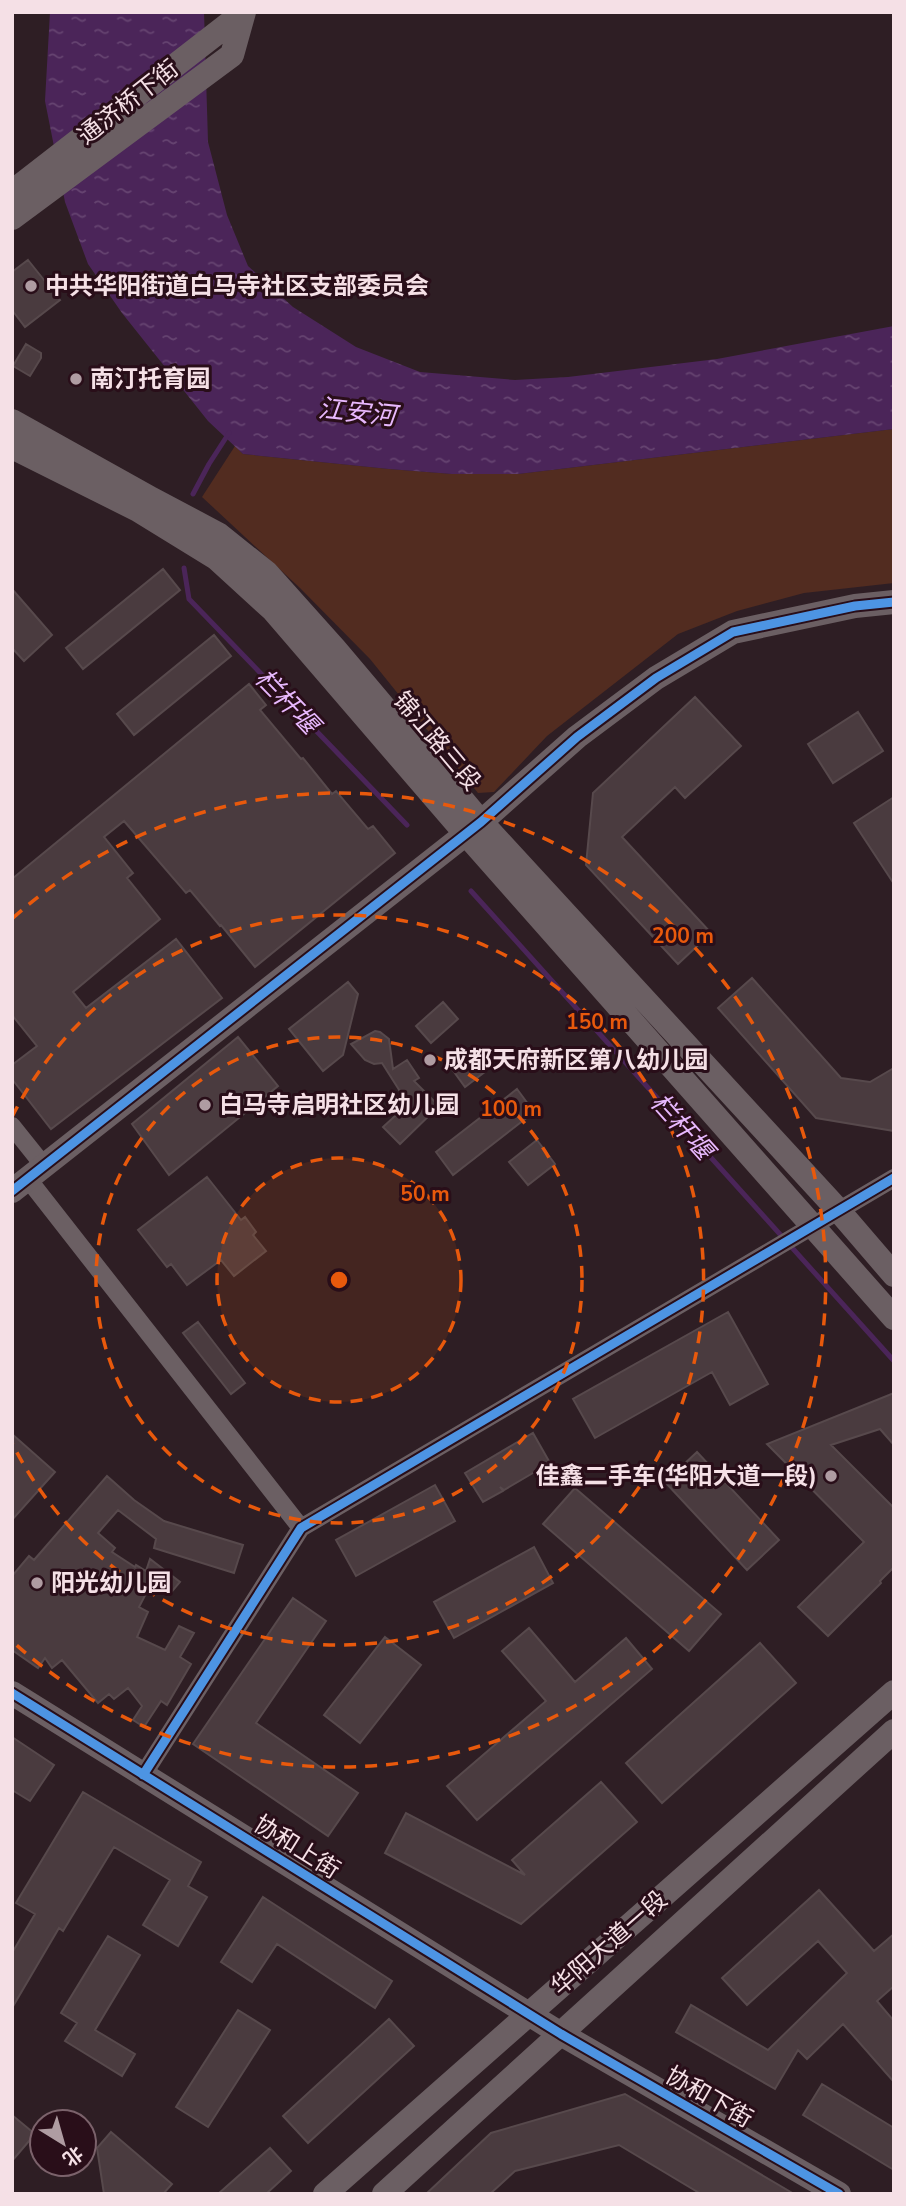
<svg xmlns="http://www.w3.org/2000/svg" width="906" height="2206" font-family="'Nunito Sans','Noto Sans SC',sans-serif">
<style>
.green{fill:#522c20}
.water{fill:url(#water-ripples)}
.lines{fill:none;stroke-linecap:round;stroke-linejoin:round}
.stream{stroke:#4b2559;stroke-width:5}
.building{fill:#4a3b3f;stroke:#57494c;stroke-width:2}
.street{stroke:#6b5f63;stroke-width:18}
.secondary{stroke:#6b5f63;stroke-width:24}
.cycleway-casing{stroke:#290e19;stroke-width:13}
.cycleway{stroke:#4d94e3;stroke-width:9}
.ring{fill:none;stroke:#e8590c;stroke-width:3.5;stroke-dasharray:12 9}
.poi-dot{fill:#af9ca2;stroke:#290e19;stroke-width:2.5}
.labels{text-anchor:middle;stroke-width:6;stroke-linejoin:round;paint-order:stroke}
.street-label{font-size:24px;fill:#f5e0e6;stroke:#290e19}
.poi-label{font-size:24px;font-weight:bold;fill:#f5e0e6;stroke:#290e19;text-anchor:start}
.water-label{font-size:26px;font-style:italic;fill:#e7b8fd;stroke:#290e19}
.centre{fill:#e8590c;stroke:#290e19;stroke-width:3.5}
.ring-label{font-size:21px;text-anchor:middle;font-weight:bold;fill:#e8590c;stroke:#290e19;stroke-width:6;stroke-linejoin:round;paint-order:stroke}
</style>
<defs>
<pattern id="water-ripples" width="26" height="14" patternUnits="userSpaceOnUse" patternTransform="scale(1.75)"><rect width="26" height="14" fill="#4b2559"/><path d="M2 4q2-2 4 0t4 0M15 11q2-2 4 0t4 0" fill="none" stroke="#664471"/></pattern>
</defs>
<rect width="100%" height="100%" fill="#2e1e24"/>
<path class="green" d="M894 429V583L804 593 737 611 678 634 547 736 494 792 478 793 370 659 300 588 202 497 235 446 243 454 389 469 452 474H518Z"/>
<path class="water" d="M50 12H204L208 142 227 215 248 266 293 307 356 347 420 372 515 380 568 377 717 359 894 326V429L518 474H452L389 469 243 454 208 421 122 313 88 264 65 202 45 101Z"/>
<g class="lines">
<path class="stream" d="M193 494 209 464 229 433
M184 568 189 599 407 825
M471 891 894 1361"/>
</g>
<path class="building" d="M28 260 60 300 25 327 12 310V272Z
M26 344 41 353V358L30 376 13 366Z
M163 569 180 590 83 669 66 648Z
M12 589 52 635 24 661 12 648Z
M214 635 231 656 134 735 117 714Z
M249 684 266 705 260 710 301 759 303 758 332 794 336 791 368 829 373 826 395 853 255 967 221 925 220 926 190 890 186 893 124 821 104 837 133 873 127 878 160 919 73 992 86 1008 176 939 222 998 51 1129 12 1079V1065L37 1046 12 1015V879Z
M695 697 741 746 685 798 675 787 622 837 711 933 678 964 586 865 593 793Z
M858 712 883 751 833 783 808 744Z
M894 797V884L854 823Z
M752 978 841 1078 870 1082 894 1068V1131L816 1118 718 1008Z
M348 982 358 994 343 1055 323 1071 289 1029Z
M443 1002 458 1019 431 1043 416 1026Z
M375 1031 380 1032 389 1039 393 1069 407 1060 419 1078 414 1081 439 1106 400 1144 383 1127 408 1104 382 1063 374 1064 365 1060 351 1044Z
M238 1037 278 1086 169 1175 132 1124Z
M470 1050 486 1071 465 1087 449 1065Z
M517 1089 534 1112 453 1175 436 1152Z
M537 1140 555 1164 528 1185 509 1162Z
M207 1177 241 1220 245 1217 256 1232 253 1235 266 1251 234 1276 221 1260 187 1285 171 1264 167 1267 138 1230Z
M728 1312 768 1384 730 1405 712 1372 595 1438 573 1399Z
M198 1322 245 1383 231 1394 183 1333Z
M894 1393V1445L880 1429 831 1445 894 1508V1567L880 1581 881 1583 828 1636 798 1607 864 1542 767 1444Z
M533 1433 550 1463 504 1490 500 1487 503 1491 483 1502 465 1473Z
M12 1434 55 1472 12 1520Z
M697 1452 779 1540 747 1570 665 1482Z
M107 1476 134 1500 164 1521 243 1545 234 1573 154 1548 156 1539 118 1510 98 1533 115 1548 112 1552 135 1567 136 1565 146 1571 150 1559 180 1582 169 1595 152 1582 139 1607 148 1612 137 1637 165 1650 179 1626 194 1633 180 1657 191 1664 167 1705 161 1701 144 1727 133 1720 142 1706 128 1688 114 1699 109 1694 98 1703 62 1660 52 1668 45 1658 38 1668 12 1650V1576L29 1556 34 1560Z
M435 1485 455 1521 356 1576 336 1540Z
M575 1488 721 1614 689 1651 543 1524Z
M534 1547 553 1583 454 1638 434 1602Z
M293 1598 326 1621 256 1723 358 1793 328 1836 193 1744Z
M529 1628 575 1682 626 1638 652 1669 477 1820 447 1786 546 1701 502 1651Z
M385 1637 421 1665 360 1743 324 1715Z
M760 1643 796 1683 662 1803 626 1763Z
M12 1737 54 1765 30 1801 12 1790Z
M601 1782 637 1822 521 1924 385 1853 406 1813 525 1875 512 1860Z
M83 1792 201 1862 188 1886 207 1897 178 1946 143 1925 170 1880 114 1847 63 1931 59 1928 12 2008V1953L35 1914 16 1903Z
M819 1890 874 1951 894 1934V1986L877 2001 894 2021V2082L843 2024 807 2059 798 2050 775 2089 676 2032 691 2005 768 2050 847 1973 818 1941 747 2005 722 1978Z
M263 1897 392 1981 375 2008 277 1944 252 1982 221 1962Z
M108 1936 140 1955 95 2030 135 2054 122 2076 65 2041 77 2023 61 2013Z
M238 2010 270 2030 208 2127 176 2107Z
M389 2019 414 2046 308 2143 283 2116Z
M822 2084 894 2128V2170L803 2115Z
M625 2094 794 2194H701L619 2145 515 2171 490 2194H426L491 2133Z
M12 2115 35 2134 12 2161Z
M111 2132 172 2184 163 2194H104L97 2148Z
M270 2148 291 2171 266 2194H218Z"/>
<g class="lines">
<path class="street" d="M12 1126 44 1166
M28 1179 301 1528
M143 1775 301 1528 894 1178"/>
<path class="secondary" d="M12 192 244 12
M12 218 232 55 244 12
M12 421 150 498 218 534 267 573 335 649 481 822 839 1211 894 1275
M12 447 138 510 216 558 273 610 465 833 894 1318
M12 1191 481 822 577 737 656 678 733 632 855 606 894 602
M12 1693 561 2034 839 2194
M325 2194 894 1692
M384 2194 894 1731"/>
<g class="cycleway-casing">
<path id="cycleway" d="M12 1191 481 822 577 737 656 678 733 632 855 606 894 602
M12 1693 561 2034 839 2194
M143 1775 301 1528 894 1178"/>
</g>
<use href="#cycleway" class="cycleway"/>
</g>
<circle cx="339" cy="1280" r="122" fill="#e8590c" fill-opacity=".12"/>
<g class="ring">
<circle cx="339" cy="1280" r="122"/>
<circle cx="339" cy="1280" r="243"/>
<path d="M12 1117A365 365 0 1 1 12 1443"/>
<path d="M13 918A487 487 0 1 1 13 1642"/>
</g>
<g class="poi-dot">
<circle cx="31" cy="286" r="7"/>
<circle cx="76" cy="379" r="7"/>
<circle cx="430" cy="1060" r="7"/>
<circle cx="205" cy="1105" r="7"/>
<circle cx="831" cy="1476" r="7"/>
<circle cx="37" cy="1583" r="7"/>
</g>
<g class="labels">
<g class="street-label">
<text transform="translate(128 102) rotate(-38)" y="8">通济桥下街</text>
<text transform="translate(437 741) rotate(50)" y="8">锦江路三段</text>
<text transform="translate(297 1847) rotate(32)" y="8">协和上街</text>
<text transform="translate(609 1943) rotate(-41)" y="8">华阳大道一段</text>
<text transform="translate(709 2097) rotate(30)" y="8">协和下街</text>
</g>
<g class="poi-label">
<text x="45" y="294">中共华阳街道白马寺社区支部委员会</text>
<text x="90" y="387">南汀托育园</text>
<text x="444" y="1068">成都天府新区第八幼儿园</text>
<text x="219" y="1113">白马寺启明社区幼儿园</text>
<text x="817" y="1484" text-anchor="end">佳鑫二手车(华阳大道一段)</text>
<text x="51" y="1591">阳光幼儿园</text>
</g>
<g class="water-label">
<text transform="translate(357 412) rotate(6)" y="9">江安河</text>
<text transform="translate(287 701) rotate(46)" y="9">栏杆堰</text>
<text transform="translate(682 1126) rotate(48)" y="9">栏杆堰</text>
</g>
</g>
<circle cx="339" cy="1280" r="10" class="centre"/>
<g class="ring-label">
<text x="683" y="943">200 m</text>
<text x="597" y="1029">150 m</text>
<text x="511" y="1116">100 m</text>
<text x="425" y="1201">50 m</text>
</g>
<rect width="906" height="2206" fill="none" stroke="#f5e0e6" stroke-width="28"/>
<g transform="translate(63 2143) rotate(143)"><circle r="33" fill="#290e19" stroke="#7b626b" stroke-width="2"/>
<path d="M0-5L12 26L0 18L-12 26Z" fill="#af9ca2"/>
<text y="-10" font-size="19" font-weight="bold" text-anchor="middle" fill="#f5e0e6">北</text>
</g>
</svg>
